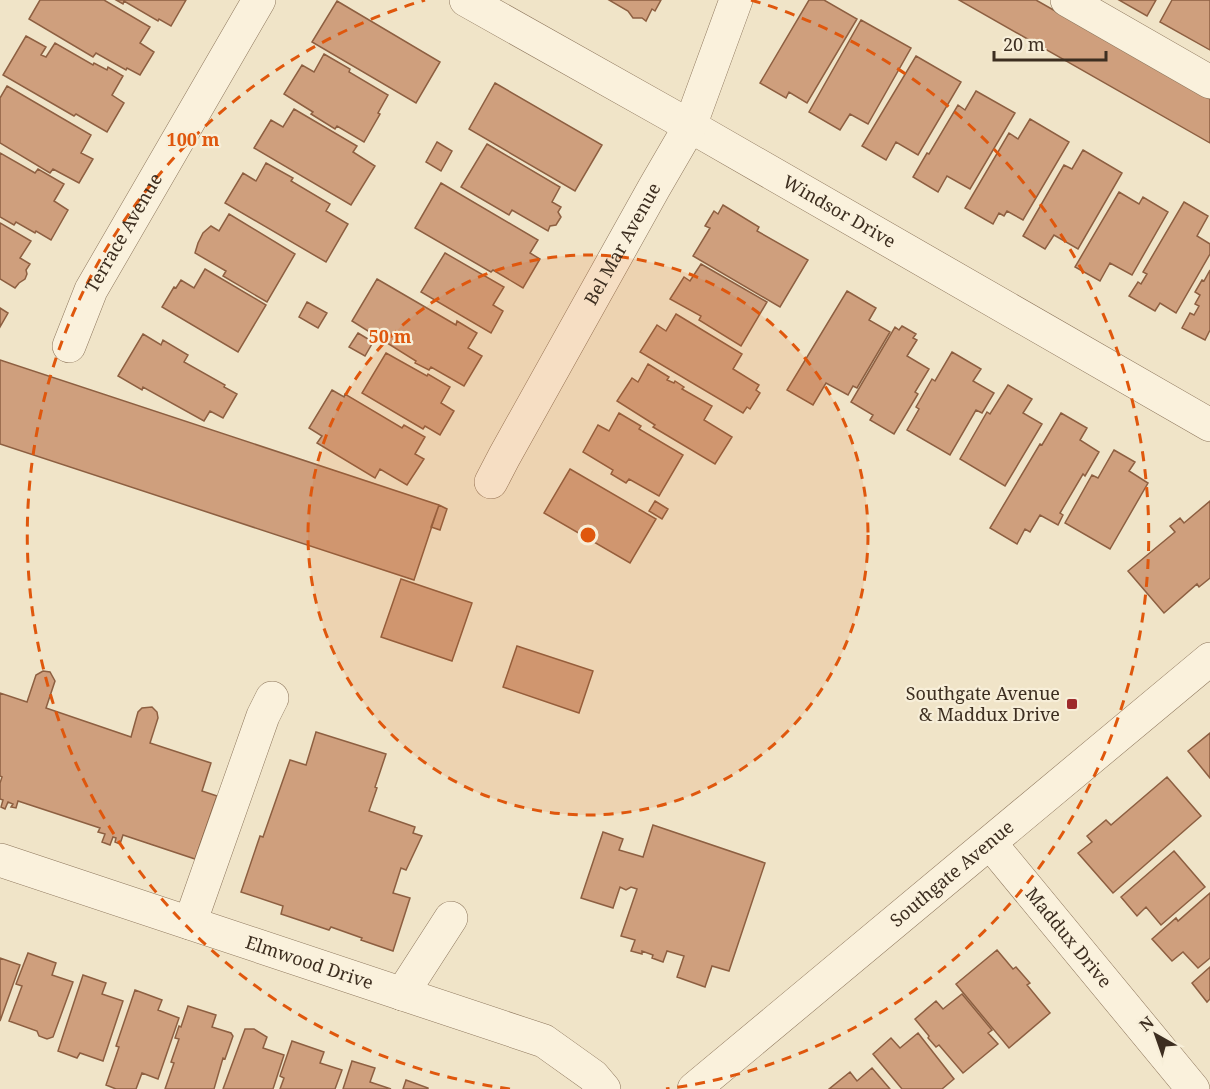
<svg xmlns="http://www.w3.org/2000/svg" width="1210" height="1089" font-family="'Noto Serif',serif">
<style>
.building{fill:#cf9f7d;stroke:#8d5f41;stroke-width:1.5}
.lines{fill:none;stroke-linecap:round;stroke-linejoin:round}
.minor-casing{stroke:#8d765c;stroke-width:34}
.minor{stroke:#faf1dc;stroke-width:33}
.ring{fill:none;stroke:#df570d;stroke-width:3;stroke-dasharray:10 8}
.poi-dot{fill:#9e2a2b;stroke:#f7eed8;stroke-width:2}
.labels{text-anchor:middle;stroke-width:4.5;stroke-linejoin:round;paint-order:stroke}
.street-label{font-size:18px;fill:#3d2e20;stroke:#f7eed8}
.poi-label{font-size:18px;fill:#3d2e20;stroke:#f7eed8;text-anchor:end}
.centre{fill:#df570d;stroke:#f7eed8;stroke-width:3}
.ring-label{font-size:18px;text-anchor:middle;font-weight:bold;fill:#df570d;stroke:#f7eed8;stroke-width:4.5;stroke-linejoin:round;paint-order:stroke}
</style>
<rect width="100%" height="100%" fill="#f0e4c8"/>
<path class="building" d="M40 0H104L150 27 140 43 154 52 140 75 127 68 126 70 96 53 93 57 29 19Z
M116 0H186L171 26 159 19 158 21 124 1 123 4Z
M609 0H661L655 11 652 9 646 21 642 18H633L628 11Z
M809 0H824L857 19 807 103 789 92 786 98 760 83Z
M959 0H1036L1210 99V143Z
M1119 0H1156L1147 16Z
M1172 0H1210V50L1160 22Z
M337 1 440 62 416 103 312 42Z
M861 20 911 48 868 124 850 114 840 130 809 112Z
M26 36 46 47 41 55 46 57 55 43 93 65 94 63 107 70 108 67 123 76 112 95 124 103 107 132 76 114 74 116 3 75Z
M324 54 350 69 349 72 388 95 378 113 380 114 364 142 337 126 335 129 311 114 313 112 284 94 302 65 314 72Z
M916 56 961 82 918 155 896 142 886 160 862 146Z
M495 83 602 145 575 191 469 129Z
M7 86 91 135 81 153 93 159 79 183 53 169 50 173 0 143V98Z
M976 91 1015 113 970 189 947 176 938 192 913 177 927 153 929 154 958 105 965 110Z
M294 109 357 146 353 152 375 166 351 205 254 148 271 120 283 127Z
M1030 119 1069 142 1023 220 1007 211 1004 216 999 213 993 224 965 208 1009 133 1018 139Z
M437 142 452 151 441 171 426 162Z
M487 144 560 187 552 202 561 207 558 212 561 217 556 225 550 226 548 231 512 210 509 215 461 187Z
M1083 150 1122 173 1078 249 1054 235 1045 249 1023 236 1064 165 1072 169Z
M0 153 35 173 38 169 64 184 54 201 68 210 51 240 36 231 35 233 16 222 14 225 0 217Z
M266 163 293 178 291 181 330 204 326 211 348 224 326 262 225 203 243 173 256 181Z
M441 183 538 240 530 253 540 259 523 288 493 270 491 272 415 228Z
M1119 192 1139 204 1143 197 1168 212 1132 275 1110 263 1100 281 1075 267Z
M1184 202 1208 216 1197 236 1210 244V254L1176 313 1160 303 1155 311 1129 296 1138 282 1141 284 1147 274 1143 272Z
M723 205 759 227 757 231 808 260 780 307 693 256 710 228 705 226 714 211 718 214Z
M229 214 295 254 267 302 223 276 226 271 195 253 198 243 203 233 211 226 219 231Z
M0 223 31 241 20 258 30 264 26 270 27 274 25 279 19 283 15 288 0 279Z
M445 253 504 287 493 305 503 311 491 333 421 292Z
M701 264 767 302 741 346 699 320 701 316 670 299 684 277 690 281Z
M205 269 266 305 238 352 162 307 174 287 176 288 181 280 194 288Z
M1210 270V330L1205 340 1182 328 1190 313 1194 315 1199 306 1195 304 1200 295 1195 292 1202 280 1204 281Z
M377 279 456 325 457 321 477 333 468 348 482 356 464 386 431 367 429 370 415 363 416 361 352 321Z
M847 291 876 308 869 320 890 332 857 388 853 386 848 395 826 383 813 405 787 390Z
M307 302 327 313 318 328 299 317Z
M0 308 8 313 0 327Z
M676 314 742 354 733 369 759 385 756 390 760 393 750 409 747 407 743 413 640 352 657 325 666 331Z
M902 326 916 334 913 338 917 340 907 356 929 369 915 392 918 394 894 434 870 420 873 415 851 402 895 327 899 330Z
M358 333 373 342 365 356 349 347Z
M143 334 161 345 163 340 188 355 184 362 225 385 224 387 237 394 223 418 210 411 204 421 143 387 142 390 118 376Z
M952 352 981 369 973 381 994 393 982 413 976 410 950 455 907 430 919 409 916 407 932 379 935 381Z
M386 353 427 376 428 374 450 387 441 403 454 411 440 435 425 426 423 429 362 393Z
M0 360 439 505 414 580 0 444Z
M648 364 669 377 667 380 674 383 675 381 684 387 682 389 712 406 704 420 732 437 715 464 653 427 655 425 617 401 632 378 638 382Z
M1008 385 1032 399 1023 413 1042 424 1005 486 960 459 987 412 990 414Z
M332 390 344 397 345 394 402 428 404 425 425 437 415 454 424 459 407 485 380 469 375 478 317 443 322 436 309 428Z
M619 413 641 426 639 429 683 455 659 496 629 479 626 483 611 474 613 470 583 452 598 425 609 431Z
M1061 413 1087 428 1080 440 1099 452 1085 476 1083 474 1060 513 1063 515 1058 525 1040 515 1030 532 1025 529 1017 544 990 528 1040 444 1042 445Z
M1114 450 1135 462 1129 471 1148 483 1110 549 1065 523 1092 475 1098 478Z
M570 469 656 519 630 563 544 513Z
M655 501 668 509 662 519 649 511Z
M1210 501V578L1199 587 1197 584 1164 613 1128 571 1175 532 1170 526 1180 518 1184 523Z
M439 505 447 509 440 530 431 527Z
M401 579 472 603 452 661 381 637Z
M517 646 593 671 579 713 503 687Z
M43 671 50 672 55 681 46 708 131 737 138 712 142 708 152 707 157 712 158 718 150 743 211 763 202 791 217 796 195 859 123 835 120 844 115 842 116 838 113 837 110 845 102 842 105 834 98 832 100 828 18 801 16 808 11 807 13 804 8 802 5 809 1 807 3 800 0 799V783L2 777 0 776V693L27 702 36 675Z
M316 732 386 754 375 787 377 788 369 811 415 827 413 833 422 836 406 870 401 868 393 893 410 898 393 951 361 940 362 938 331 927 329 930 281 914 283 906 241 892 260 836 263 837 290 760 306 765Z
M1210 733V778L1188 751Z
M1167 777 1201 816 1113 893 1078 853 1092 842 1087 836 1106 820 1111 825Z
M653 825 765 863 729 971 712 966 705 987 677 977 684 956 667 951 663 962 652 958 653 955 642 951V954L631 951 635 940 621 936 637 889 631 887 626 890 620 887 613 908 581 898 603 832 623 839 619 850 643 857Z
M1174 851 1205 887 1161 925 1146 907 1137 916 1121 897Z
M1210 893V958L1198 968 1183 952 1172 961 1152 939 1176 918 1178 921Z
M997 950 1013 969 1016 967 1030 983 1027 985 1050 1013 1009 1048 956 984Z
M28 953 56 963 52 975 73 982 53 1037 47 1039 39 1036 37 1031 9 1021 22 986 16 984Z
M0 958 20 965 0 1021Z
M1210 967V999L1207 1002 1192 983Z
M83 975 106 983 102 994 123 1001 103 1061 80 1053 77 1058 58 1051Z
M135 990 162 1000 158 1010 179 1018 158 1079 142 1073 136 1089H116L106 1085 119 1047 116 1046Z
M962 994 992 1030 988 1033 998 1044 963 1073 939 1045 936 1047 928 1038 929 1036 915 1019 936 1001 943 1009Z
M188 1006 216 1015 212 1027 231 1033 233 1036 225 1059 223 1058 214 1089H165L174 1063 171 1062 179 1039 175 1038 179 1026 181 1027Z
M245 1029H254L267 1037 263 1048 284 1055 273 1089H223Z
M918 1033 954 1079 942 1089H902L873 1054 891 1038 900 1048Z
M292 1041 324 1052 320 1063 342 1070 335 1089H280L284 1078 280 1076Z
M352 1061 375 1068 370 1082 391 1089H343Z
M872 1068 890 1089H829L850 1072 857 1081Z
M406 1080 428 1088V1089H403Z"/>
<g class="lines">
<g class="minor-casing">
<g id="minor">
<path id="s1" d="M466 0 690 126 1210 425"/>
<path d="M1067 0 1210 82"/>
<path id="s2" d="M69 346 91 290 259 0"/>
<path id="s3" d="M491 482 504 457 654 188 690 126 736 0"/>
<path id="s4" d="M990 843 1193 1089"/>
<path id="s5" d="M0 860 544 1041 593 1076 604 1089"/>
<path d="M190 923 263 716 272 698"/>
<path d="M402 994 451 918"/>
<path id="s6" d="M694 1089 1210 659"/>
</g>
</g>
<use href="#minor" class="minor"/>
</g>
<circle cx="588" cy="535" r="280" fill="#df570d" fill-opacity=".12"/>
<g class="ring">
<circle cx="588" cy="535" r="280"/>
<path d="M510 1089A559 559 0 0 1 425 0M751 0A559 559 0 0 1 666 1089"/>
</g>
<rect class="poi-dot" x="1066" y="698" width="12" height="12" rx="3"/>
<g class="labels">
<g class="street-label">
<text dy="6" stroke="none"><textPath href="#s1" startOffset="429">Windsor Drive</textPath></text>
<text dy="6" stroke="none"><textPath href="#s2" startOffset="126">Terrace Avenue</textPath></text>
<text dy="6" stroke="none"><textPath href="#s3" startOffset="272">Bel Mar Avenue</textPath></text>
<text dy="6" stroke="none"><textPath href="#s6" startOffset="336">Southgate Avenue</textPath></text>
<text dy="6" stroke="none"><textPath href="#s4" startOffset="123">Maddux Drive</textPath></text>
<text dy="6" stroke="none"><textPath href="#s5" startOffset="326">Elmwood Drive</textPath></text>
</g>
<g class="poi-label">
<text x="1060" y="700">Southgate Avenue<tspan x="1060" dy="21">&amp; Maddux Drive</tspan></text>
</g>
</g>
<circle cx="588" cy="535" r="9" class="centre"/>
<g class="ring-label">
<text x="193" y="146">100 m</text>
<text x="390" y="343">50 m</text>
</g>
<g transform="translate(1156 1035) rotate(320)" stroke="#f7eed8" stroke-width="4.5" paint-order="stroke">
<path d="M0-4.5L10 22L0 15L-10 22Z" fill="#3d2e20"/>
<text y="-9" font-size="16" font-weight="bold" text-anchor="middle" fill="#3d2e20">N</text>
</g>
<path d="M994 51v9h112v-9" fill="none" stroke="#3d2e20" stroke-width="3"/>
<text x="1003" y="51" font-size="18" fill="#3d2e20" stroke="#f7eed8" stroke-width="4.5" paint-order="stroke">20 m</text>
</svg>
